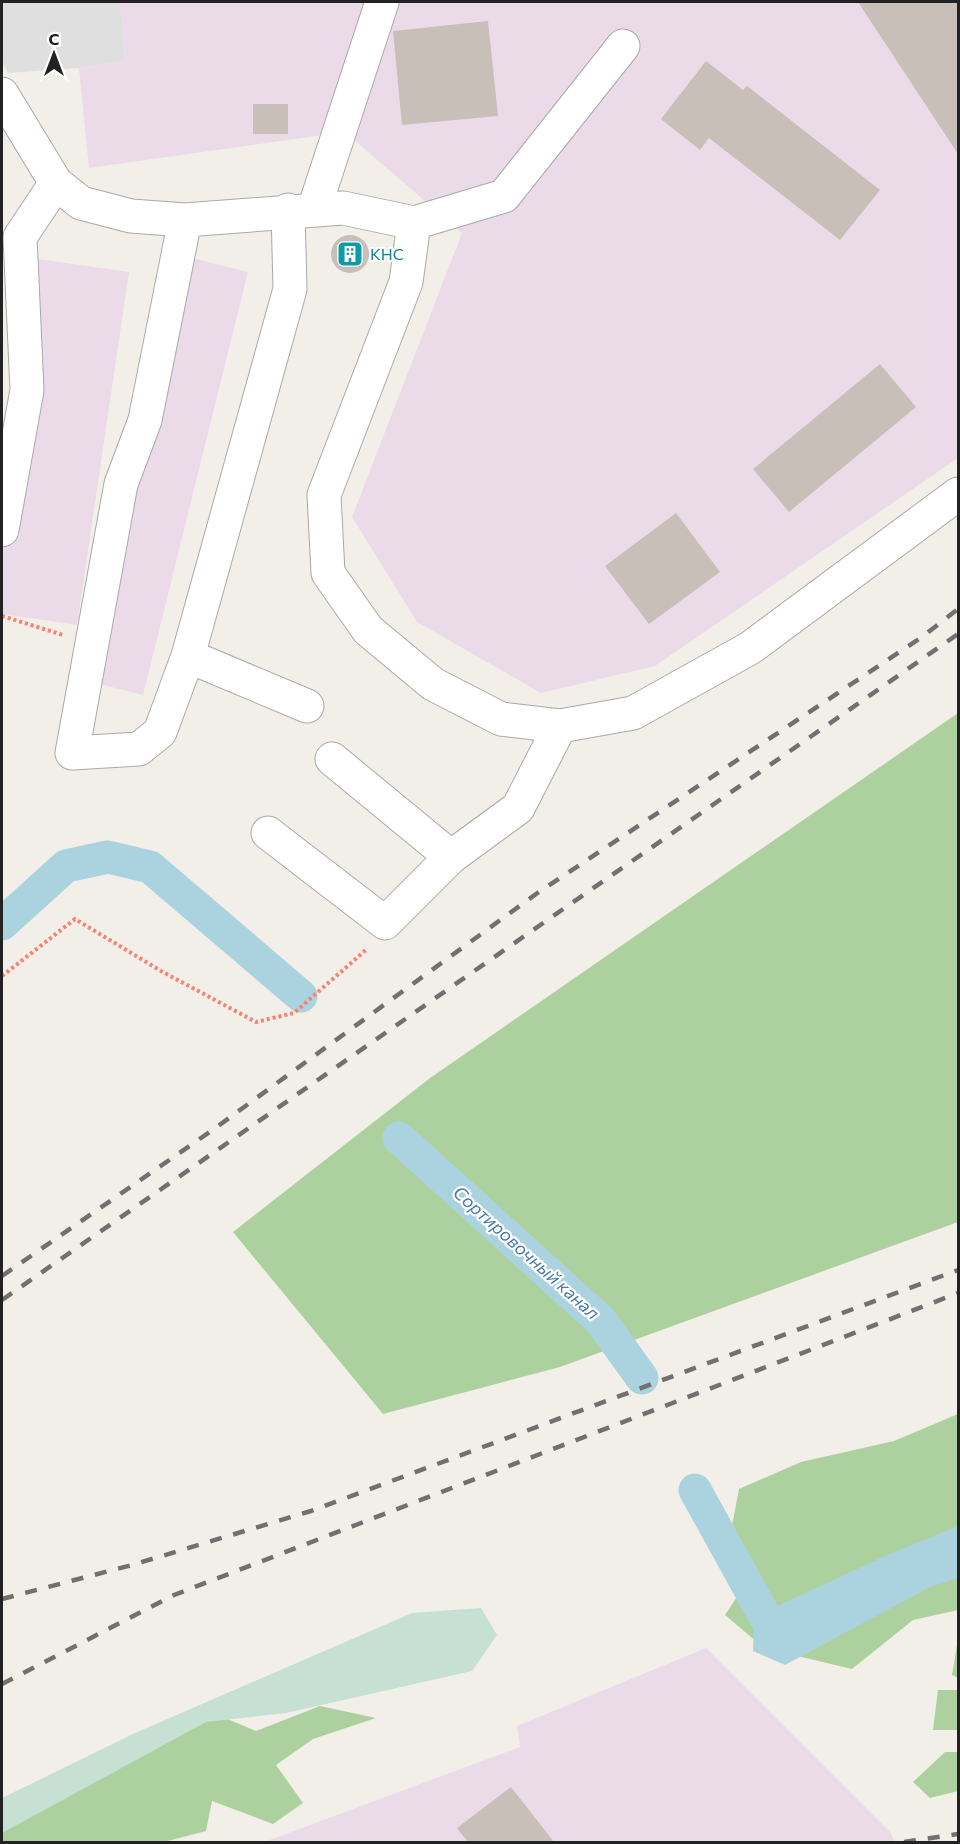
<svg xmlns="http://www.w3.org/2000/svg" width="960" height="1844" font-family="Commissioner,sans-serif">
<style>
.residential{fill:#e0dfdf}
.industrial{fill:#ebdbe8}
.forest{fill:#add19e}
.wetland{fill:#c6e0d4}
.water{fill:#aad3df}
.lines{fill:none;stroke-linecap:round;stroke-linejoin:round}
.canal{stroke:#aad3df;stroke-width:33}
.building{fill:#c7bfb8}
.minor-casing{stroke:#a9a9a9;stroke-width:35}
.path{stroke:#fa8072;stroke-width:4;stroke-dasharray:3 3;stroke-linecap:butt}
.minor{stroke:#fff;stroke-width:33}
.rail{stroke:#707070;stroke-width:4.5;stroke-dasharray:12 12;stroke-linecap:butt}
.labels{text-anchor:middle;stroke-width:4.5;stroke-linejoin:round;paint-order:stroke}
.culture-label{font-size:16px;fill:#0d838f;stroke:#fff;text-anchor:start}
.water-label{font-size:18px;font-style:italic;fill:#4a7aab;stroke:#fff}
</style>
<rect width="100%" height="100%" fill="#f2efe9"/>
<path class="residential" d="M2 2H121L125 61 79 68 8 73 2 61Z"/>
<path class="industrial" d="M121 2H958V458L655 666 541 693 417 622 352 517 462 233 345 132 89 168 79 68 125 61Z
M184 256 248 272 143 695 79 679Z
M38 259 129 272 77 625 2 614V511Z
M706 1648 890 1832 895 1842H264L520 1747 517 1726Z"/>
<path class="forest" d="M958 713V1222L560 1367 383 1414 233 1232 430 1078Z
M958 1414V1610L913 1620 852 1669 764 1648 725 1615 746 1583 732 1559V1526L739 1489 801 1462 894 1441Z
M958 1639V1678L952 1675Z
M938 1690H958V1730H933Z
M320 1706 376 1718 313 1739 276 1765 303 1803 273 1824 212 1801 206 1831 164 1842H2V1828L199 1707 256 1731Z
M945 1752H958V1791L930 1798 913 1782Z"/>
<path class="wetland" d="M481 1608 497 1635 472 1671 286 1713 206 1722 2 1833V1798L135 1733 412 1613Z"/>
<path class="water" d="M958 1526V1578L930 1587 785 1665 753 1651 754 1617 885 1556Z"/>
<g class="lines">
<path class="canal" d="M2 924 66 866 108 857 150 867 301 996
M399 1138 601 1321 642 1378
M695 1490 779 1642 789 1637"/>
</g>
<path class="building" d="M858 2H958V154Z
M488 21 498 116 402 125 393 31Z
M706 61 743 90 747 86 880 190 840 240 709 138 700 150 661 119Z
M253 104H288V134H253Z
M331 254a19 19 0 1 1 38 0a19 19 0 1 1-38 0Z
M880 364 916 407 789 512 753 469Z
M676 513 720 572 649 624 605 566Z
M511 1787 554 1842H468L457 1828Z"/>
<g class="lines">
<g class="minor-casing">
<path id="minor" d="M2 94 56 183 81 203 131 216 185 220 343 208 414 223 406 282 324 495 328 573 368 630 433 684 501 719 560 726 633 713 750 648 958 494
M314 209 382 2
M185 220 145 420 121 484 72 753 139 749 160 732 188 656 290 289 288 210
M414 223 504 196 623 46
M2 530 27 390 20 237 56 183
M188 656 307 706
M332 759 451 857
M268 833 385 923 451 857 518 808 560 726"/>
</g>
<path class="path" d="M2 616 63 635
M2 976 75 919 161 971 256 1022 294 1013 367 949"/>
<use href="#minor" class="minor"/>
<path class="rail" d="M2 1276 214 1129 536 894 922 637 958 609
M2 1300 958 634
M2 1599 132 1565 311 1511 958 1270
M2 1684 174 1595 958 1293
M904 1842 958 1834"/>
</g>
<defs>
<g id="building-square" transform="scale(1.35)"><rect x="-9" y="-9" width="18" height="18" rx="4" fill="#0f9aa8" stroke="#fff"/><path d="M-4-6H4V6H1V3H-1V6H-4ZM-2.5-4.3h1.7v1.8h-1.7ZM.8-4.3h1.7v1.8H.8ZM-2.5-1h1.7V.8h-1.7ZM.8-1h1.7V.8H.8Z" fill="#fff"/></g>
</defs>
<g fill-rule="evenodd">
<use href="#building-square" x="350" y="254"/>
</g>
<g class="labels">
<g class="culture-label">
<text x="370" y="260">КНС</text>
</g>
<g class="water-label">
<text transform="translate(526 1253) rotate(42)" y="6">Сортировочный канал</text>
</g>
</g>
<rect width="960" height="1844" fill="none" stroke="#222222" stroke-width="6"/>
<g transform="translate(54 54)" stroke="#ffffff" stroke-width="4.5" paint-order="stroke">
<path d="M0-4.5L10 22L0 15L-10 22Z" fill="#222222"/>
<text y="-9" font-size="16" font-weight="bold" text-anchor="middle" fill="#222222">С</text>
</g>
</svg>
